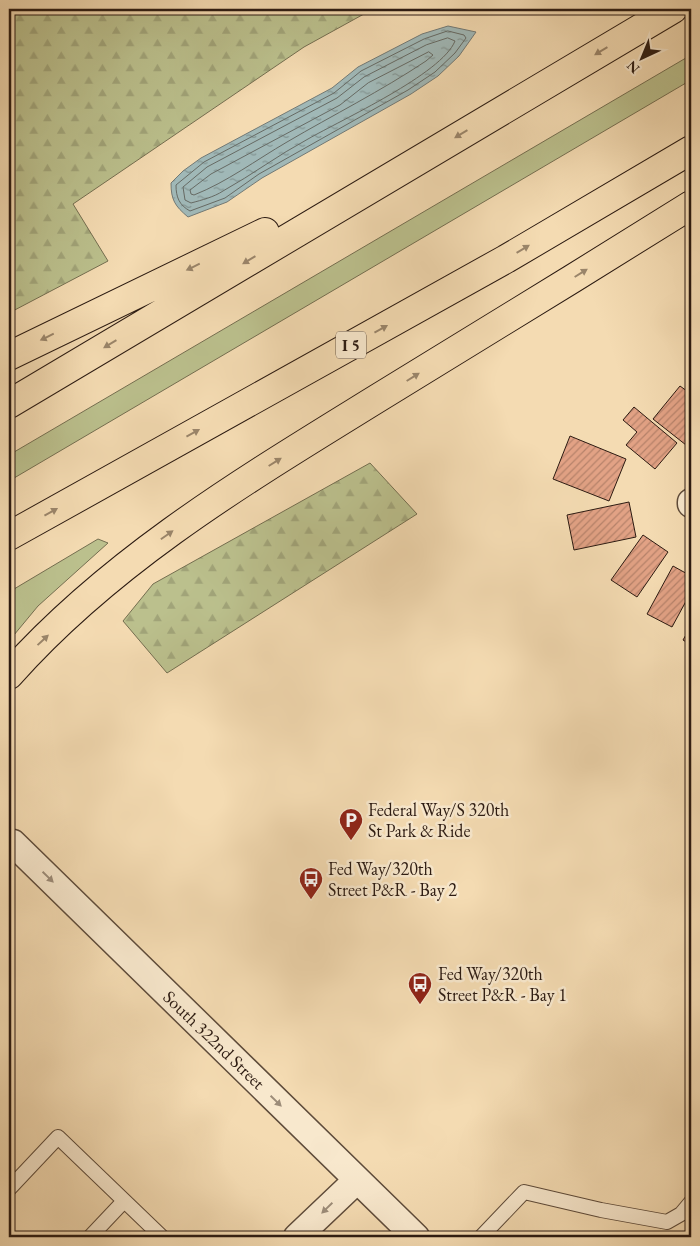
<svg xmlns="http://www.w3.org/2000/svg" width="700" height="1246" font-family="'EB Garamond',serif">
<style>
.grass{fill:#bbc08d;stroke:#746e50}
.forest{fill:url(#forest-firs);stroke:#746e50}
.water{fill:url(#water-ripples);stroke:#727975}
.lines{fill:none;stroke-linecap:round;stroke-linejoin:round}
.shore{stroke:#666a64;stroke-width:1}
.building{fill:url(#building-hatch);stroke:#2c1b12}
.lane-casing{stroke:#5e4b3a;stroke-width:16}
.street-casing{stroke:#5e4b3a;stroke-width:29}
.highway-casing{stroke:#2c1b12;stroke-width:30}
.lane{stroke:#f8e8cd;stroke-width:14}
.street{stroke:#f8e8cd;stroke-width:26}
.highway{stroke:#f4dbb2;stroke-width:28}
.oneway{fill:#9a856a}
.oneway2{fill:#9c8c79}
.labels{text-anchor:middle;stroke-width:5;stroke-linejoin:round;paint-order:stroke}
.shield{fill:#f8e8cd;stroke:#69584a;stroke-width:1}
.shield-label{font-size:16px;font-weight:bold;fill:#2c1b12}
.poi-label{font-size:18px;fill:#2c1b12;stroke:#f8e8cd;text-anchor:start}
.street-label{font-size:18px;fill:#2c1b12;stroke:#f8e8cd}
</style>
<defs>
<pattern id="forest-firs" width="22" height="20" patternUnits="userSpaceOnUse" patternTransform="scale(1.25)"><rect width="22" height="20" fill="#bbc08d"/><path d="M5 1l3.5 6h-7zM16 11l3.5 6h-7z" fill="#a1a479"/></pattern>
<pattern id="water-ripples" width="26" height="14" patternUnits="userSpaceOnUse" patternTransform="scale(1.25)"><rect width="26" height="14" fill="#a0b8b7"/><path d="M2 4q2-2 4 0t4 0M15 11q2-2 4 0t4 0" fill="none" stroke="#839593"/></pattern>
<pattern id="building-hatch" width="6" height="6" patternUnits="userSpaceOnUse" patternTransform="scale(1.25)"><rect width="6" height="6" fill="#e2a285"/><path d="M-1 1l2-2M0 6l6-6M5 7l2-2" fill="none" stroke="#b7836b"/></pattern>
</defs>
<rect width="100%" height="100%" fill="#f4dbb2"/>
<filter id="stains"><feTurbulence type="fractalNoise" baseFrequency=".004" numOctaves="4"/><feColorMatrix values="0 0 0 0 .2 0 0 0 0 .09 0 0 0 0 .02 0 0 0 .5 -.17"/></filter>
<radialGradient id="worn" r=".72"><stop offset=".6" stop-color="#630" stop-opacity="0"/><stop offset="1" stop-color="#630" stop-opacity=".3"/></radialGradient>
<path class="grass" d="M691 55V80L9 481V455Z
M98 539 108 543 38 606 9 641V592Z"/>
<path class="forest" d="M9 9H373L304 47 73 204 108 261 9 313Z
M370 463 417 514 167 673 123 621 153 584Z"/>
<path class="water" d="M448 26 476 32 459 56 438 76 411 94 262 178 227 202 188 217C175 206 171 200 171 183L183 171 201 158 332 88 358 67 422 34Z"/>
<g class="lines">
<path class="shore" d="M448 31 464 35 466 38 455 53 435 72 408 90 259 174 225 198 190 211C179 205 176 197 176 185L204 162 334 93 361 71 424 39Z
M448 38 455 41C442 74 341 120 308 139 278 155 252 175 223 191 214 197 202 200 191 203L185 200 183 187 207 167 337 98 364 77 426 45Z
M429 52 433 55 426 61C381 91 333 115 287 142 256 160 227 182 194 195L191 194 190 190 211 174 340 105 368 83Z"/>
</g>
<path class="building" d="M680 386 691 394V438L686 445 653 419Z
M634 407 677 443 655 469 626 445 637 432 623 420Z
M570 436 626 459 609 501 553 479Z
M629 502 636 537 574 550 567 515Z
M643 535 668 552 637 597 611 580Z
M673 566 691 576V592L672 627 647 614Z
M691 626V645L683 640Z
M26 1233H70V1237H26Z"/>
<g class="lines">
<g class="lane-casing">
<path id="lane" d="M9 1189 58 1137 162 1237
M90 1237 124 1201
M481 1237 524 1192 601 1210 667 1222 681 1214 691 1202"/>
</g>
<g class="street-casing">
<path id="street" d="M691 502V504
M13 843 416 1237
M297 1237 357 1180"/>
</g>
<g class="highway-casing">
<path id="highway" d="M9 356 265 232
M9 404 673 9
M9 536 506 259 691 150
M9 675C112 559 247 479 378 398 483 334 587 270 691 205"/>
</g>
<use href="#lane" class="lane"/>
<use href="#street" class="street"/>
<use href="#highway" class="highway"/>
</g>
<defs><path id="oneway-solid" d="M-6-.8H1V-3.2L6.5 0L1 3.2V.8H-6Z" transform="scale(1.25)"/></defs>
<g class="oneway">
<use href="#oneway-solid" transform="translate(601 51) rotate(149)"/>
<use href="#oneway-solid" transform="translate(461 134) rotate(149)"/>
<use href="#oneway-solid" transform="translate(523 249) rotate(-31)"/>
<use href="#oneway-solid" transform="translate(249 260) rotate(149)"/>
<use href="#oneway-solid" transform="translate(193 267) rotate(154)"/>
<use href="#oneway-solid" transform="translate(581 273) rotate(-32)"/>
<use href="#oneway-solid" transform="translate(381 329) rotate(-29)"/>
<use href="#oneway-solid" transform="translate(47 337) rotate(154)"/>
<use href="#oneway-solid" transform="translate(110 344) rotate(149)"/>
<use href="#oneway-solid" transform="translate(413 377) rotate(-32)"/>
<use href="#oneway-solid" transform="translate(193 433) rotate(-29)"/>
<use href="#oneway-solid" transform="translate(275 462) rotate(-32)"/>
<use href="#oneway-solid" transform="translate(51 512) rotate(-29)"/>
<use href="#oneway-solid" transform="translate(167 535) rotate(-35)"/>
<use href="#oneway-solid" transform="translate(43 640) rotate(-43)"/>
</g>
<g class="oneway2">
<use href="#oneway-solid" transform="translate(48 877) rotate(44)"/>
<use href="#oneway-solid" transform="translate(276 1101) rotate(44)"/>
<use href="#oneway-solid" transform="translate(327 1208) rotate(136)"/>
</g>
<defs>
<g id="parking-pin" transform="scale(1.25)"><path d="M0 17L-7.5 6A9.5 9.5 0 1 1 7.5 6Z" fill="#8f2418" stroke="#f8e8cd"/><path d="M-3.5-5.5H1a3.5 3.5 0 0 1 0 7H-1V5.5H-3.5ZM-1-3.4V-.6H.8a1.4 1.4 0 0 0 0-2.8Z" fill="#fff"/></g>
<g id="bus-pin" transform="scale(1.25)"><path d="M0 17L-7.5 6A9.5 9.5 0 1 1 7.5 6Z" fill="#8f2418" stroke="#f8e8cd"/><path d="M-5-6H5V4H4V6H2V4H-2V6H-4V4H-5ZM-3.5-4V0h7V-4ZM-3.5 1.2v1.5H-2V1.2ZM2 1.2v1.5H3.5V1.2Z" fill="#fff"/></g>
</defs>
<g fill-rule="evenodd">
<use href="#parking-pin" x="351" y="820"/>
<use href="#bus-pin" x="311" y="879"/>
<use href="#bus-pin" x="420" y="984"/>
</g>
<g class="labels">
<rect class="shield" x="336" y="331.5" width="30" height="27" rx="4"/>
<g class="shield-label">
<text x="351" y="351">I 5</text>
</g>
<g class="poi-label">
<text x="368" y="816">Federal Way/S 320th<tspan x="368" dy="21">St Park &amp; Ride</tspan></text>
<text x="328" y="875">Fed Way/320th<tspan x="328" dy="21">Street P&amp;R - Bay 2</tspan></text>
<text x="438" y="980">Fed Way/320th<tspan x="438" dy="21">Street P&amp;R - Bay 1</tspan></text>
</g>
<g class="street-label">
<text transform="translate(214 1040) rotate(44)" y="6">South 322nd Street</text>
</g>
</g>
<rect width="700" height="1246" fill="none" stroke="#f4dbb2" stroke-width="30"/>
<rect x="10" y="10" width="680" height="1226" fill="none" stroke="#2c1b12" stroke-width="2.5"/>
<rect x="15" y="15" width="670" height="1216" fill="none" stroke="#2c1b12"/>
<g transform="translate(642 58) rotate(224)" stroke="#f8e8cd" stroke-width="4" paint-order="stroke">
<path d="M0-4L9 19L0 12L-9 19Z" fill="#2c1b12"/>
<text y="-8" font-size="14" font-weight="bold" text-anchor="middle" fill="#2c1b12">N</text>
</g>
<rect width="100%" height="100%" filter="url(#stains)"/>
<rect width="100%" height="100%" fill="url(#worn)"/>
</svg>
